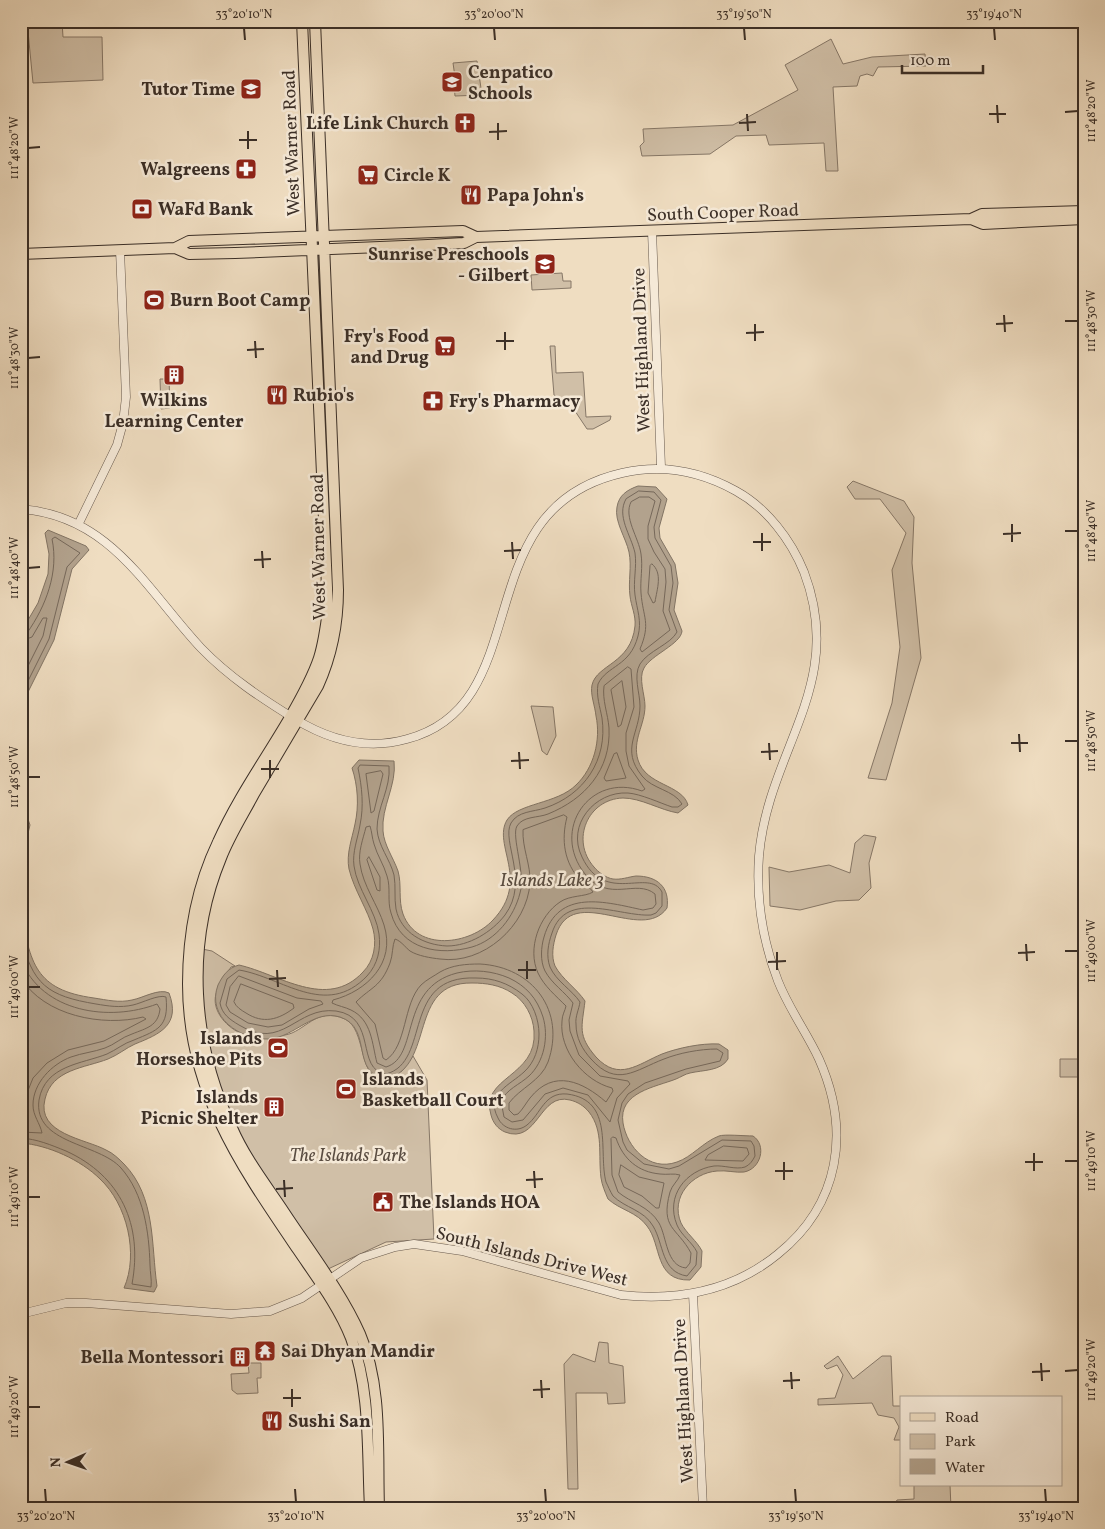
<svg xmlns="http://www.w3.org/2000/svg" width="1105" height="1529" font-family="Vollkorn,serif">
<style>
.green{fill:#d0bfa7;stroke:#867767}
.water{fill:#b2a28d;stroke:#827464}
.lines{fill:none;stroke-linecap:round;stroke-linejoin:round}
.shore{stroke:#76685a;stroke-width:1}
.minor-casing{stroke:#685a4e;stroke-width:9}
.major-casing{stroke:#3b2f27;stroke-width:12}
.minor{stroke:#f5e9d7;stroke-width:8}
.major{stroke:#efddc1;stroke-width:10}
.ticks{fill:none;stroke:#3b2f27;stroke-width:2}
.labels{text-anchor:middle;stroke-width:5;stroke-linejoin:round;paint-order:stroke}
.poi-label{font-size:18px;font-weight:bold;fill:#3b2f27;stroke:#f5e9d7;text-anchor:start}
.street-label{font-size:18px;fill:#3b2f27;stroke:#f5e9d7}
.park-label{font-size:18px;font-style:italic;fill:#594c41;stroke:#f5e9d7}
.water-label{font-size:19px;font-style:italic;fill:#594c40;stroke:#f5e9d7}
.neatline{fill:none;stroke:#3b2f27;stroke-width:2}
.ticks-label{font-size:12px;text-anchor:middle;fill:#3b2f27}
</style>
<rect width="100%" height="100%" fill="#efddc1"/>
<filter id="stains"><feTurbulence type="fractalNoise" baseFrequency=".004" numOctaves="4"/><feColorMatrix values="0 0 0 0 .2 0 0 0 0 .09 0 0 0 0 .02 0 0 0 .5 -.17"/></filter>
<radialGradient id="worn" r=".72"><stop offset=".6" stop-color="#630" stop-opacity="0"/><stop offset="1" stop-color="#630" stop-opacity=".3"/></radialGradient>
<path class="green" d="M27 21H62L63 37H102L103 80 33 83Z
M831 39 843 64 872 57 925 54 926 66 878 67 873 76 867 74 860 76 857 86 833 87 838 171H826L824 143 769 145 766 135 736 136 710 154 642 156 640 146 644 142 643 129 733 125 798 90 785 65Z
M477 61 482 95 455 96 454 85 456 84 453 63Z
M562 273 563 281H571V288L532 290 531 275Z
M550 346H555L556 373 583 372 586 417 611 416 610 420 593 429H587L575 411 554 395Z
M160 379H169L170 408 161 409Z
M853 481 904 501 914 517 912 563 921 658 886 780 868 778 892 703 900 647 892 570 906 533 880 499H855L847 487Z
M531 706 553 707 556 736 547 755 542 751Z
M864 835 876 837 869 863 871 888 859 900 836 901 800 910 770 906 769 867 789 872 829 865 850 873 855 843Z
M202 949 212 951 235 966 231 967C226 975 218 985 216 994 211 1011 228 1029 243 1034 251 1036 278 1036 285 1035 305 1032 316 1006 345 1019 366 1029 359 1078 380 1077 387 1077 395 1073 402 1071L413 1056 427 1080 434 1239 386 1242 328 1269C283 1203 232 1140 211 1062 201 1025 202 986 202 949Z
M1060 1059H1084V1077H1060Z
M599 1342 608 1343 609 1363 623 1366 625 1403 608 1404 607 1393H576L578 1489H568L564 1364 573 1354 595 1362Z
M838 1356 853 1379 882 1356H891L893 1406H901V1440H894L899 1427 894 1418 878 1415 872 1403 818 1405V1399L835 1398 843 1375 837 1365 827 1369 824 1366Z
M248 1363H261V1378H257L258 1393 237 1394 232 1390 231 1374 249 1373Z
M914 1485H950L951 1508H893L897 1500 914 1499Z"/>
<path class="water" d="M638 486 656 487 667 499 659 528 660 538 675 564 678 583 674 610 682 631C681 644 651 655 644 668 638 678 645 695 645 706 645 725 632 740 638 760 646 786 682 784 688 805L678 813C660 810 641 798 623 798 588 799 570 840 594 867 598 872 606 878 613 879 621 880 628 877 636 876 657 876 670 887 667 908 642 944 573 882 556 935 553 945 551 956 555 966 562 979 577 989 585 1001 582 1027 577 1035 596 1057 619 1082 638 1064 662 1054 678 1048 701 1043 719 1044L728 1050V1059C721 1071 703 1070 690 1073 685 1074 681 1077 676 1079 656 1087 618 1092 623 1123 627 1147 649 1172 677 1162 692 1157 703 1142 719 1136 724 1134 745 1136 753 1136 767 1145 761 1169 744 1172 736 1173 726 1170 717 1171 692 1173 670 1197 681 1223 686 1233 697 1241 702 1251L701 1267 690 1280C654 1281 662 1245 647 1226 637 1212 620 1210 608 1199 605 1192 602 1185 601 1178 598 1155 604 1131 589 1112 584 1106 578 1102 570 1100 539 1092 538 1145 505 1132 498 1129 493 1123 491 1115 479 1077 538 1077 534 1031 533 1016 525 1001 512 993 500 985 486 983 472 983 407 982 436 1065 387 1079 349 1074 374 1028 340 1017 313 1009 295 1037 269 1039 240 1040 206 1017 218 985 223 975 228 968 239 965 279 974 327 1011 363 972 374 961 377 944 373 929 368 910 354 890 349 869 346 854 352 839 355 824 359 806 358 786 352 768L359 760 394 761C397 785 381 807 383 831 384 845 393 857 398 871 402 885 398 900 403 914 417 952 470 945 493 920 531 880 492 845 507 820 518 803 557 804 576 785 594 768 601 740 596 716 595 706 590 694 592 685 597 664 631 664 635 626 636 615 631 606 630 596 628 581 632 567 629 552 626 538 614 521 617 507 619 495 627 490 638 486Z
M48 530 86 546 89 550 72 569 54 640 28 692 21 712V632L38 603 48 574 49 554 45 533Z
M21 799 30 825 21 862Z
M21 910C30 963 35 990 94 998 107 1000 119 1003 132 1000 143 998 159 988 169 993 181 1025 160 1034 135 1044 126 1048 118 1055 108 1059 85 1068 52 1069 45 1099 36 1134 86 1139 106 1150 113 1153 119 1159 124 1164 156 1197 151 1245 157 1286L154 1292 124 1288C139 1254 127 1204 100 1179 81 1160 48 1145 21 1143Z"/>
<g class="lines">
<path class="shore" d="M639 491 654 492 661 500 654 527 655 538 671 566 673 583 669 610 677 632C671 644 648 651 640 664 633 676 640 693 640 706 640 733 620 749 642 776 652 789 674 790 682 804L678 807H672C660 803 641 794 628 793 595 791 566 825 582 857 605 906 649 867 662 892V906L656 913 651 915C620 917 566 889 552 933 548 944 546 956 550 967 556 981 572 990 580 1002 579 1009 575 1017 576 1024 576 1038 582 1049 591 1059 617 1088 635 1070 664 1059 679 1053 700 1049 717 1049L723 1053 720 1061 686 1069 645 1083 628 1094 622 1103 618 1120 623 1142 627 1150 644 1164 669 1169 679 1166 722 1140 751 1141 754 1146 755 1156C753 1160 750 1165 745 1167 736 1170 724 1165 714 1166 686 1170 665 1196 677 1225 681 1235 692 1242 697 1252L696 1265 687 1276C661 1272 664 1244 653 1226 644 1210 625 1208 613 1196 610 1191 608 1186 606 1182 598 1152 615 1100 567 1094 544 1092 541 1114 527 1125 517 1133 503 1129 498 1118 485 1094 510 1085 524 1072 535 1062 539 1048 539 1034 539 1020 533 1002 522 994 508 983 493 978 476 978 400 975 432 1062 386 1074 355 1070 378 1017 336 1011 296 1006 283 1052 239 1025 229 1019 222 1014 220 1003L227 979 239 970C282 977 326 1019 367 976 378 964 381 949 379 934 376 911 357 889 354 866 352 852 358 838 360 825 364 806 362 787 358 768L360 765 389 766C391 788 377 807 377 829 378 846 390 859 394 875 396 886 394 898 396 909 401 933 424 945 447 946 469 946 492 932 505 915 530 881 501 841 511 823 518 811 533 812 545 808 584 795 608 760 602 718 600 707 596 696 598 684 607 665 630 667 638 636 642 621 637 610 635 595 633 581 637 567 635 553 631 535 616 516 626 499Z
M640 497H649L655 501 648 526V539L654 552 665 569 666 582 663 611 670 630 642 652 640 649C651 623 643 618 641 593 640 580 643 567 641 554 639 538 623 517 631 502Z
M652 564C663 573 657 589 655 602L653 603 648 593 650 566Z
M21 635 27 633C46 606 59 572 52 539L55 537 80 553 67 567 49 639 21 695
M21 641 32 637 43 618H47L43 636 21 680
M628 667 631 669 634 707 626 733V751L629 766 645 789 642 791C590 772 550 830 585 874 609 904 636 878 655 894L656 904 653 908 643 910C606 902 558 888 544 937 541 947 540 961 545 971 552 984 565 992 573 1003L569 1020 570 1031 579 1055 600 1076 628 1081 630 1084 617 1098 610 1122 588 1095 563 1088 545 1094 523 1120 512 1122 504 1117 501 1101C507 1089 519 1085 529 1076 544 1062 549 1037 543 1017 537 998 526 986 509 978 493 971 474 969 457 973 398 988 420 1057 386 1067L377 1063C372 1044 372 1020 351 1010 345 1007 338 1006 332 1003L333 1000C367 991 396 963 384 925 378 905 363 886 360 864 358 852 363 839 366 827L370 826C372 832 372 838 374 844 377 855 384 865 387 876 391 888 387 901 391 913 401 950 440 956 472 947 496 940 514 917 520 893 526 874 511 836 517 826 523 816 538 818 548 814 585 799 611 770 609 728 608 714 602 700 604 686Z
M622 681 626 707 621 725 618 727 611 690Z
M617 753 626 778 606 781 604 778 614 754Z
M381 771 383 774 374 811 371 813 366 774Z
M564 815 567 817C561 840 564 863 581 881 585 885 590 887 593 892 585 897 570 895 560 902 539 916 527 949 538 973 544 986 556 996 566 1006 565 1011 562 1015 562 1021 559 1050 584 1081 612 1088L613 1091 606 1102C583 1082 554 1068 530 1098 526 1103 523 1109 518 1114L514 1115 509 1110V1103C520 1088 541 1081 548 1062 566 1011 533 967 480 964 466 964 452 965 440 972 434 976 426 980 421 985 403 1004 407 1046 386 1060L383 1058 375 1024 356 1002C371 987 381 987 390 963 393 955 392 946 395 939 401 941 405 947 410 951 418 956 431 958 440 959 483 965 527 926 530 883 531 865 522 848 523 830Z
M369 857 380 877V891L377 890 367 860Z
M21 936C32 985 48 996 96 1004 108 1006 120 1008 133 1005 142 1003 159 994 166 997 169 1027 158 1030 134 1040 124 1043 116 1050 107 1054 82 1064 45 1065 39 1100 33 1144 99 1143 121 1168 144 1194 149 1232 150 1265 150 1272 152 1280 151 1287L132 1284C143 1225 121 1176 66 1151 51 1145 37 1139 21 1138
M21 960C42 1013 110 1022 157 1004L160 1009C158 1026 147 1028 132 1034 122 1037 114 1045 105 1048 94 1052 82 1053 71 1057 52 1064 33 1083 33 1105 33 1116 40 1123 42 1133L21 1132
M239 976 297 998 321 1001 323 1004 309 1009 282 1025 268 1027 248 1023 230 1012 226 1005 230 987Z
M21 978C44 1016 103 1027 143 1017L146 1019 104 1041 68 1050 47 1063 33 1078 27 1093 26 1109 28 1123 21 1125
M241 984 293 1004 294 1008C278 1020 263 1024 246 1013 241 1010 236 1007 234 1002Z
M613 1137 616 1138C623 1159 638 1172 660 1174 667 1175 674 1173 680 1175 678 1181 672 1185 670 1192 660 1229 677 1227 691 1253L690 1263 686 1268C666 1266 667 1237 659 1223 649 1206 631 1203 618 1192L612 1175 611 1139Z
M724 1146 747 1148 749 1154 743 1161 705 1160 708 1155Z
M621 1165 639 1177 664 1183 659 1208H656L642 1196 624 1187 619 1175Z"/>
<g class="minor-casing">
<path id="minor" d="M652 231 661 467
M21 509C111 516 146 589 201 648 229 677 261 698 295 719 329 740 368 750 407 739 540 704 463 509 622 473 661 464 700 471 736 491 767 508 791 540 804 572 847 685 768 749 759 856 756 898 763 942 778 981 789 1009 807 1033 819 1059 851 1131 840 1204 778 1254 733 1291 678 1301 621 1295L462 1251 414 1244 395 1247 361 1258 302 1298 270 1311 231 1314 86 1303H66L21 1314
M79 523 117 445 123 423 126 397 120 250
M693 1294 703 1508"/>
</g>
<g class="major-casing">
<path id="major" d="M302 21 328 610C326 626 324 642 319 658 312 679 300 700 289 719 265 760 237 799 218 842 197 886 188 936 188 984 188 1091 241 1166 298 1250 317 1278 339 1307 351 1338 371 1391 367 1452 370 1508
M315 21 338 590C338 623 332 655 318 686 297 722 275 758 254 794 243 815 230 835 221 858 185 945 192 1044 232 1128 245 1158 266 1185 284 1212 309 1250 342 1293 360 1334 383 1387 377 1451 379 1508
M971 219 982 214 1084 211
M175 248 189 254 235 253 428 245 464 243 476 237 971 219 983 224 1084 219
M21 254 175 248 189 241 463 231 476 237"/>
</g>
<use href="#minor" class="minor"/>
<use href="#major" class="major"/>
</g>
<path class="ticks" d="M244 28 245 40M494 28 495 40M744 28 745 40M994 28 995 40M997 105 998 123M1065 112 1078 111M747 114 748 131M989 114H1006M498 123V140M739 123 756 122M248 131V149M489 132 507 131M239 140H257M28 148 40 147M1004 315 1005 332M1065 321H1078M755 324V341M996 324 1013 323M505 332V350M746 333 764 332M255 341 256 358M496 341H514M247 350 264 349M28 358 40 357M1012 524V542M1065 531H1078M762 533V551M1003 534 1021 533M512 542 513 559M753 542H771M262 551 263 568M504 551 521 550M254 560 271 559M28 568 40 567M1019 734 1020 752M1065 741H1078M769 743 770 760M1011 743H1028M519 752 520 769M761 752 778 751M270 760V778M511 761 529 760M261 769H279M28 777H40M1026 944 1027 961M1065 951H1078M777 952V970M1018 953 1035 952M527 961V979M768 962 786 961M277 970 278 987M518 970H536M269 979 286 978M28 987H40M1034 1153V1171M1065 1161H1078M784 1162V1180M1025 1162H1043M534 1171 535 1188M775 1171H793M284 1180 285 1197M526 1180 543 1179M276 1189 293 1188M28 1197H40M1041 1363 1042 1381M1065 1371 1078 1370M791 1372 792 1389M1032 1372 1050 1371M541 1380 542 1398M783 1381 800 1380M292 1389V1407M533 1390 550 1389M283 1398H301M28 1407H40M45 1489 46 1502M295 1489 296 1502M545 1489 546 1502M795 1489 796 1502M1045 1489 1046 1502"/>
<defs>
<g id="school-square" transform="scale(1.125)"><rect x="-9" y="-9" width="18" height="18" rx="4" fill="#8f2418" stroke="#f5e9d7"/><path d="M0-5L7-2L0 1L-7-2ZM-4 1L0 2.5L4 1V4Q0 6-4 4Z" fill="#fff"/></g>
<g id="church-square" transform="scale(1.125)"><rect x="-9" y="-9" width="18" height="18" rx="4" fill="#8f2418" stroke="#f5e9d7"/><path d="M-1.2-6h2.4v3.5h3.3v2.4h-3.3V6h-2.4V-.1h-3.3v-2.4h3.3Z" fill="#fff"/></g>
<g id="pharmacy-square" transform="scale(1.125)"><rect x="-9" y="-9" width="18" height="18" rx="4" fill="#8f2418" stroke="#f5e9d7"/><path d="M-2-6h4v4h4v4h-4v4h-4v-4h-4v-4h4Z" fill="#fff"/></g>
<g id="supermarket-square" transform="scale(1.125)"><rect x="-9" y="-9" width="18" height="18" rx="4" fill="#8f2418" stroke="#f5e9d7"/><path d="M-6-5.5h2.5l.6 2H6L4.5 2H-2.5L-4.4-4H-6ZM-1.5 3.2a1.3 1.3 0 1 0 .1 0ZM3 3.2a1.3 1.3 0 1 0 .1 0Z" fill="#fff"/></g>
<g id="restaurant-square" transform="scale(1.125)"><rect x="-9" y="-9" width="18" height="18" rx="4" fill="#8f2418" stroke="#f5e9d7"/><path d="M-5-6h1v4h1v-4h1v4h1v-4h1v5L-1.5 .5V6h-2V.5L-5-1ZM5-6V6H3V1.5H1.5Q1.5-4 5-6Z" fill="#fff"/></g>
<g id="bank-square" transform="scale(1.125)"><rect x="-9" y="-9" width="18" height="18" rx="4" fill="#8f2418" stroke="#f5e9d7"/><path d="M-6-4H6V4H-6ZM0-2.3a2.3 2.3 0 1 0 0 4.6a2.3 2.3 0 1 0 0-4.6Z" fill="#fff"/></g>
<g id="stadium-square" transform="scale(1.125)"><rect x="-9" y="-9" width="18" height="18" rx="4" fill="#8f2418" stroke="#f5e9d7"/><path d="M0-5a6.5 5 0 1 0 0 10a6.5 5 0 1 0 0-10ZM-3.5-1.8h7v3.6h-7Z" fill="#fff"/></g>
<g id="building-square" transform="scale(1.125)"><rect x="-9" y="-9" width="18" height="18" rx="4" fill="#8f2418" stroke="#f5e9d7"/><path d="M-4-6H4V6H1V3H-1V6H-4ZM-2.5-4.3h1.7v1.8h-1.7ZM.8-4.3h1.7v1.8H.8ZM-2.5-1h1.7V.8h-1.7ZM.8-1h1.7V.8H.8Z" fill="#fff"/></g>
<g id="civic-square" transform="scale(1.125)"><rect x="-9" y="-9" width="18" height="18" rx="4" fill="#8f2418" stroke="#f5e9d7"/><path d="M-.6-6.5H3V-4.5H.6V-3L4-1V1h2V6H-6V1h2V-1L-.6-3ZM-1.2 2.5V6h2.4V2.5Z" fill="#fff"/></g>
<g id="temple-square" transform="scale(1.125)"><rect x="-9" y="-9" width="18" height="18" rx="4" fill="#8f2418" stroke="#f5e9d7"/><path d="M0-6L5-2H3V0L6.5 2.5H4V6H1.5V3h-3V6H-4V2.5H-6.5L-3 0V-2H-5Z" fill="#fff"/></g>
</defs>
<g fill-rule="evenodd">
<use href="#school-square" x="452" y="82"/>
<use href="#school-square" x="251" y="89"/>
<use href="#church-square" x="465" y="123"/>
<use href="#pharmacy-square" x="246" y="169"/>
<use href="#supermarket-square" x="368" y="175"/>
<use href="#restaurant-square" x="471" y="195"/>
<use href="#bank-square" x="142" y="209"/>
<use href="#school-square" x="545" y="264"/>
<use href="#stadium-square" x="154" y="300"/>
<use href="#supermarket-square" x="445" y="346"/>
<use href="#building-square" x="174" y="375"/>
<use href="#restaurant-square" x="277" y="395"/>
<use href="#pharmacy-square" x="433" y="401"/>
<use href="#stadium-square" x="278" y="1048"/>
<use href="#stadium-square" x="346" y="1089"/>
<use href="#building-square" x="274" y="1107"/>
<use href="#civic-square" x="383" y="1202"/>
<use href="#temple-square" x="265" y="1351"/>
<use href="#building-square" x="240" y="1357"/>
<use href="#restaurant-square" x="272" y="1421"/>
</g>
<g class="labels">
<g class="poi-label">
<text x="468" y="78">Cenpatico<tspan x="468" dy="21">Schools</tspan></text>
<text x="235" y="95" text-anchor="end">Tutor Time</text>
<text x="449" y="129" text-anchor="end">Life Link Church</text>
<text x="230" y="175" text-anchor="end">Walgreens</text>
<text x="384" y="181">Circle K</text>
<text x="487" y="201">Papa John's</text>
<text x="158" y="215">WaFd Bank</text>
<text x="529" y="260" text-anchor="end">Sunrise Preschools<tspan x="529" dy="21">- Gilbert</tspan></text>
<text x="170" y="306">Burn Boot Camp</text>
<text x="429" y="342" text-anchor="end">Fry's Food<tspan x="429" dy="21">and Drug</tspan></text>
<text x="293" y="401">Rubio's</text>
<text x="174" y="406" text-anchor="middle">Wilkins<tspan x="174" dy="21">Learning Center</tspan></text>
<text x="449" y="407">Fry's Pharmacy</text>
<text x="262" y="1044" text-anchor="end">Islands<tspan x="262" dy="21">Horseshoe Pits</tspan></text>
<text x="362" y="1085">Islands<tspan x="362" dy="21">Basketball Court</tspan></text>
<text x="258" y="1103" text-anchor="end">Islands<tspan x="258" dy="21">Picnic Shelter</tspan></text>
<text x="399" y="1208">The Islands HOA</text>
<text x="281" y="1357">Sai Dhyan Mandir</text>
<text x="224" y="1363" text-anchor="end">Bella Montessori</text>
<text x="288" y="1427">Sushi San</text>
</g>
<g class="street-label">
<text transform="translate(291 143) rotate(-92)" y="6">West Warner Road</text>
<text transform="translate(723 212) rotate(-2)" y="6">South Cooper Road</text>
<text transform="translate(641 350) rotate(-92)" y="6">West Highland Drive</text>
<text transform="translate(318 547) rotate(-91)" y="6">West Warner Road</text>
<text transform="translate(532 1256) rotate(14)" y="6">South Islands Drive West</text>
<text transform="translate(683 1401) rotate(-93)" y="6">West Highland Drive</text>
</g>
<g class="park-label">
<text x="348" y="1161">The Islands Park</text>
</g>
<g class="water-label">
<text x="552" y="886">Islands Lake 3</text>
</g>
</g>
<rect width="1105" height="1529" fill="none" stroke="#efddc1" stroke-width="55"/>
<rect x="900" y="1396" width="162" height="90" fill="#f5e9d7" stroke="#ab9f91"/>
<rect x="910" y="1413" width="25" height="8" fill="#efddc1" stroke="#ab9f91"/>
<text x="945" y="1422" font-size="15" fill="#3b2f27">Road</text>
<rect x="910" y="1434" width="25" height="15" fill="#d0bfa7" stroke="#ab9f91"/>
<text x="945" y="1446" font-size="15" fill="#3b2f27">Park</text>
<rect x="910" y="1459" width="25" height="15" fill="#b2a28d" stroke="#ab9f91"/>
<text x="945" y="1472" font-size="15" fill="#3b2f27">Water</text>
<g transform="translate(68 1462) rotate(268)" stroke="#f5e9d7" stroke-width="4" paint-order="stroke">
<path d="M0-4L9 19L0 12L-9 19Z" fill="#3b2f27"/>
<text y="-8" font-size="14" font-weight="bold" text-anchor="middle" fill="#3b2f27">N</text>
</g>
<path d="M902 65v8h81v-8" fill="none" stroke="#3b2f27" stroke-width="2.5"/>
<text x="910" y="65" font-size="15" fill="#3b2f27" stroke="#f5e9d7" stroke-width="4" paint-order="stroke">100 m</text>
<rect x="28" y="28" width="1050" height="1474" class="neatline"/>
<g class="ticks-label">
<text x="244" y="18">33°20'10"N</text>
<text x="494" y="18">33°20'00"N</text>
<text x="744" y="18">33°19'50"N</text>
<text x="994" y="18">33°19'40"N</text>
<text transform="translate(1091 111) rotate(-90)" y="4">111°48'20"W</text>
<text transform="translate(14 148) rotate(-90)" y="4">111°48'20"W</text>
<text transform="translate(1091 321) rotate(-90)" y="4">111°48'30"W</text>
<text transform="translate(14 358) rotate(-90)" y="4">111°48'30"W</text>
<text transform="translate(1091 531) rotate(-90)" y="4">111°48'40"W</text>
<text transform="translate(14 568) rotate(-90)" y="4">111°48'40"W</text>
<text transform="translate(1091 741) rotate(-90)" y="4">111°48'50"W</text>
<text transform="translate(14 777) rotate(-90)" y="4">111°48'50"W</text>
<text transform="translate(1091 951) rotate(-90)" y="4">111°49'00"W</text>
<text transform="translate(14 987) rotate(-90)" y="4">111°49'00"W</text>
<text transform="translate(1091 1161) rotate(-90)" y="4">111°49'10"W</text>
<text transform="translate(14 1197) rotate(-90)" y="4">111°49'10"W</text>
<text transform="translate(1091 1370) rotate(-90)" y="4">111°49'20"W</text>
<text transform="translate(14 1407) rotate(-90)" y="4">111°49'20"W</text>
<text x="46" y="1520">33°20'20"N</text>
<text x="296" y="1520">33°20'10"N</text>
<text x="546" y="1520">33°20'00"N</text>
<text x="796" y="1520">33°19'50"N</text>
<text x="1046" y="1520">33°19'40"N</text>
</g>
<rect width="100%" height="100%" filter="url(#stains)"/>
<rect width="100%" height="100%" fill="url(#worn)"/>
</svg>
